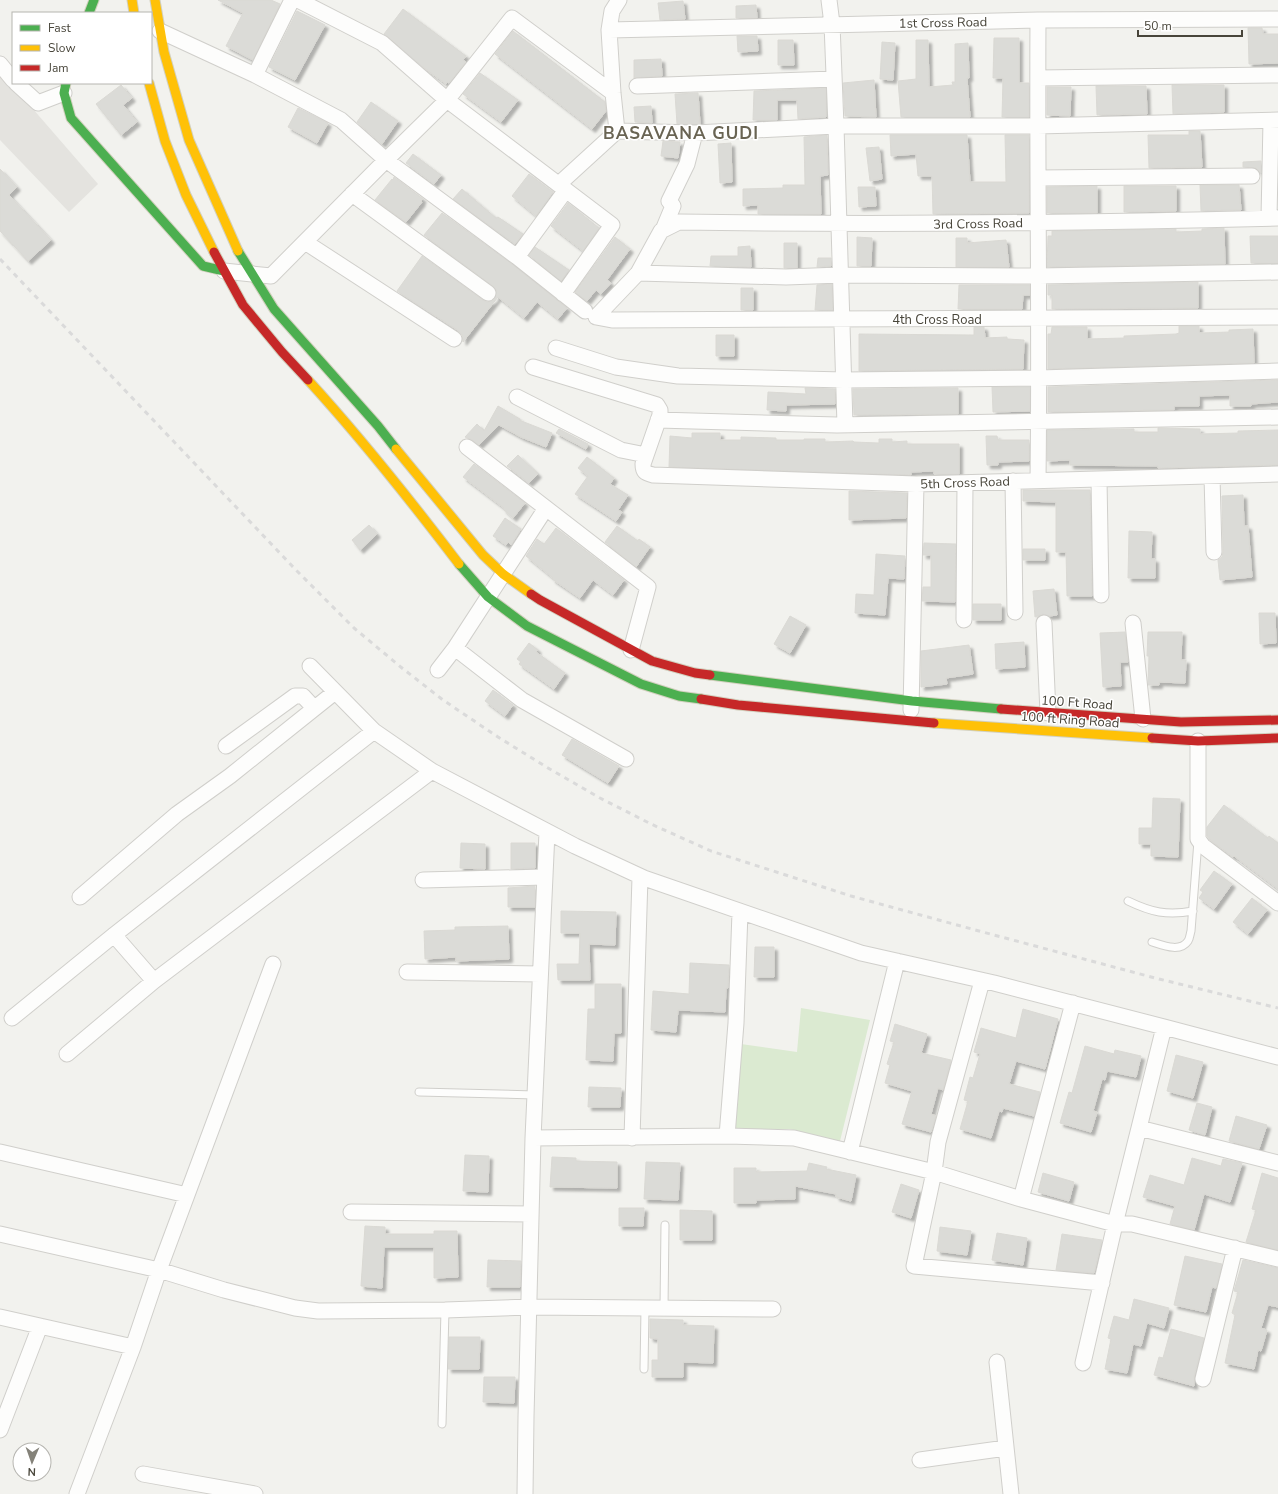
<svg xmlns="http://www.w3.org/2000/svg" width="1278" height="1494" font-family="'Nunito Sans',sans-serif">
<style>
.green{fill:#dbead1}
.parking{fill:#e4e3df}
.building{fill:#dbdbd7;stroke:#dad9d4;filter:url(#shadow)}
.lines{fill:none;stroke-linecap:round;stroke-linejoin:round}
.lane-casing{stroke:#d0cfcb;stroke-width:9}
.street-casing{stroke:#d0cfcb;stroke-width:17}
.fast-casing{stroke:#d2d0be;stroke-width:11}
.slow-casing{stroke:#d2d0be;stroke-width:11}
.jam-casing{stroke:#d2d0be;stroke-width:11}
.lane{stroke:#fdfdfc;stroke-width:7}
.street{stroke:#fdfdfc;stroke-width:15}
.fast{stroke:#4caf50;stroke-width:9}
.slow{stroke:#ffc107;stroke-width:9}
.jam{stroke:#c62828;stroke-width:9}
.rail{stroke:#dadada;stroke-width:3;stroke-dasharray:5 5;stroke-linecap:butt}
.labels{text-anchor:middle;stroke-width:3;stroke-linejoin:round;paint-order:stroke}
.street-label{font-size:13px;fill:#48453a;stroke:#fff}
.district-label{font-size:17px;font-weight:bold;letter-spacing:1px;fill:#696453;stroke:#fff}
</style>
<defs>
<filter id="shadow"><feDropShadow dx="3.5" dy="3.5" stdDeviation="1" flood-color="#0004"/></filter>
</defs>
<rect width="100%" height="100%" fill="#f2f2ee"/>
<path class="green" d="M801 1008 870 1020 840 1141 789 1129 735 1131 741 1044 797 1052Z"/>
<path class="parking" d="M0 71 98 184 69 212 0 140Z"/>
<path class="building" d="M218 0H271L280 4 253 60 226 46 243 13Z
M683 1 685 19 660 20 658 3Z
M756 5 757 18H736V6Z
M403 9 466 56 463 60 466 62 449 83 447 82 446 84 423 67 384 34Z
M297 11 325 25 295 80 269 67Z
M1248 28H1262L1263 34H1278V63L1249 64Z
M513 31 605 102 606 111 592 129 495 54Z
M737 36H757L758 51 738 52Z
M994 38H1019V83H1029V117H1002L1003 78H993Z
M778 40H793L794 65H778Z
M916 40H928L929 87 953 85 952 82H955V44L968 43 969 78H967L970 117H901L898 81 916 79Z
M882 42 895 43 893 80 880 79Z
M661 59 662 76 634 78V60Z
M480 73 518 100 501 122 463 94Z
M874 80 876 117 845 116 843 83Z
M121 85 132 98 123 105 137 122 121 135 96 104Z
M1172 85H1224V112L1173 114Z
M1096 86H1146L1147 114 1097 115Z
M1047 87H1071L1070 116 1047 115Z
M826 88V117L798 119 797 100H777V120H753L754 91Z
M698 93 700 124H677L675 94Z
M371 102 398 121 382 144 357 122Z
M651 106 652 123 635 122 634 107Z
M298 108 328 123 317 143 288 127Z
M1189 131H1200L1202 167 1149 168 1148 135H1189Z
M827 135 828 175 820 176 821 214H758V205L743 206V189L783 188V185H805L804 137Z
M890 135H967L970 182H1006L1005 135H1029V213L933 214 932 176H918L916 154 891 156Z
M663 141 680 142 678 158 661 156Z
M731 143 732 182 720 183 718 144Z
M879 147 882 179 870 181 866 148Z
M413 154 441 175 434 184 406 163Z
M1261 161V173L1256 168 1243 167V162Z
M0 169 17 187 9 195 51 240 28 261 0 231Z
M529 174 553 192 536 216 512 196Z
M394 177 423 199 421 201 422 202 406 222 375 200 392 179 393 180Z
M1200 185H1239L1241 210 1201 211Z
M1097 186V213H1047V187Z
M1124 186H1176V211L1124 212Z
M858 187H875L876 206 859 207Z
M462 189 496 218 498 217 523 234 515 244 453 199Z
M568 203 599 228 583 251 551 226Z
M442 213 512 264 567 308 558 319 537 302 524 318 498 297 463 342 462 335 459 331 397 291 422 256 483 300 487 302 491 301 495 298 496 290 493 286 424 235Z
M1224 228 1225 264 1047 267 1048 236H1052V231L1176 229V232L1202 231V229Z
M1250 236H1278V263H1251Z
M615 237 630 249 607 280 611 283 601 294 596 290 587 301 575 292Z
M857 237 872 238 871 266H857Z
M956 238H967V243L1006 240 1009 267H956Z
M784 243H797V268H784Z
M750 246 751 267 710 266 711 256H738V247Z
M535 247 569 270 561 281 529 255Z
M818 258H831V266L817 267Z
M1198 282V308L1052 309V295H1048V285Z
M832 284 833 310H815L817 285Z
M959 285H1030V295H1023L1022 309H958Z
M741 288H753V310H741Z
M1179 326H1199V332L1201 333 1229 332V330L1253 329 1254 363 1048 369V334H1051L1052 327H1087V339L1124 338V336L1176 334 1179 333Z
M974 327H984L985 338 1007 337V339L1024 340 1023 369 859 371V334L974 335Z
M716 335H734V356H716Z
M1278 380V402L1251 404V406H1230V395L1199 396V406H1174V410L1048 412V387Z
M992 387H1030V411L993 412Z
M805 388 835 389V404L786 405V411L767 410 768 392 806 394Z
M958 388V414L854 415 853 389Z
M498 406 520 419 519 420 552 433 546 447 521 437 499 425 479 445 472 440 465 437 477 424 484 431Z
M1158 428 1200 429V434L1238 433V431L1278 430V465L1158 468V466L1070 465V460L1047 461V430L1134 429V432H1158Z
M559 429 588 444 586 449 556 433Z
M692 433H720V440H741V437L776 438V440H804V439H825V442L853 441 854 442 879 443V439H892V442L907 441V444H959V474H934V471L911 472V475L669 467 670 436 692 438Z
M986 436H997L998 440H1029V461L998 462V465H987Z
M518 455 538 474 529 483 507 466Z
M587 457 614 478 610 484 628 495 618 510 622 512 616 521 575 494 588 476 578 468Z
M474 464 525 503 513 518 503 509 504 508 463 477Z
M1023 490H1090L1092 596H1067L1066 552H1056V502L1023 501Z
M849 491 907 493 906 518 849 520Z
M1243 495 1244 526H1248L1252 577 1220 580 1218 560 1222 557 1223 552 1222 496Z
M505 518 521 529 511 545 508 542 506 545 493 536Z
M369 525 377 534 360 550 352 540Z
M617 526 638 541 639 539 650 547 636 567 605 542Z
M556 528 624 580 613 595 593 580 580 598 552 579 553 578 526 556 537 539 544 544Z
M1129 531 1152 532 1151 559H1155V578H1128Z
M924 543 956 544 955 602 922 601 923 587H931V555H923Z
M1023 549H1045V560H1023Z
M876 554 905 556 904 579 888 578 885 615 855 613 856 594 874 595Z
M1054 589 1057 615 1049 616 1043 614 1035 617 1033 591Z
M973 604H1001V620H973Z
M1259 613H1275L1276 643 1260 644Z
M790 616 806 625 790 653 774 644Z
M1125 632 1128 662H1120L1121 686 1103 687 1100 633Z
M1148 632H1182L1181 660H1186L1185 683 1159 682V685H1148L1149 656H1147Z
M1024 642 1025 667 996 669 995 644Z
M529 643 538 650 536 652 565 673 554 689 519 664 521 662 517 659Z
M969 645 973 674 946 678 947 684 921 687V651Z
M493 690 513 705 505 716 485 701Z
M572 739 619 766 608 783 562 755Z
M1153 798 1180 799 1178 857 1151 856V844H1139V828H1152Z
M1224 805 1268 838 1269 836 1278 843V889L1234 856 1233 857 1210 840 1207 836V827Z
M461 843 485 844V869L460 868Z
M511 843H535V868L511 869Z
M1214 871 1232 884 1214 909 1199 898 1203 892 1200 890Z
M535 886V907H508V888Z
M1252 898 1267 910 1248 934 1233 922Z
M561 911 616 912 615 945 589 944 590 980H558L557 964H579L580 933H561Z
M508 926 509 959 456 961V957L425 959 424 931 455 930V927Z
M755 947H774V977H754Z
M690 963 729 965 728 988H726L725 1012 678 1010 676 1032 651 1030 653 991 689 994Z
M595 984H621V1033H614L613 1061 586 1060 588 1009H595Z
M1023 1009 1058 1019 1045 1069 1016 1061 1009 1084 1040 1092 1034 1116 1003 1108 1002 1112 999 1111 991 1138 960 1129 968 1101 964 1100 970 1077 973 1078 980 1054 974 1052 981 1028 1016 1038Z
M895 1024 927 1034 921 1053 951 1060 943 1090 938 1088 931 1114 936 1116 931 1132 902 1124 912 1091 885 1083 890 1065 887 1064 894 1042 890 1041Z
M1085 1046 1114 1054 1115 1050 1141 1056 1136 1077 1107 1071 1105 1080 1102 1079 1093 1111 1097 1112 1091 1132 1060 1123 1069 1092 1072 1093Z
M1176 1055 1203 1062 1193 1098 1167 1091Z
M589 1087 621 1088 620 1107H588Z
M1197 1103 1212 1107 1205 1135 1189 1130Z
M1236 1116 1267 1125 1259 1149 1229 1141Z
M465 1155 489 1156 488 1192 463 1191Z
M552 1157 576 1158V1161L617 1162V1188L550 1187Z
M1192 1158 1221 1166 1223 1159 1242 1163 1230 1202 1204 1194 1194 1230 1170 1224 1175 1206 1143 1197 1150 1175 1184 1185Z
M646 1162 680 1163 678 1200 644 1199Z
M809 1163 827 1167 826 1169 856 1175 851 1201 836 1197V1194L795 1186V1199L756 1200V1203H734V1168H756V1172L807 1171Z
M1043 1173 1074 1182 1069 1201 1038 1192Z
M1262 1173 1278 1178V1250L1246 1242 1256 1210 1252 1209Z
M901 1184 919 1190 911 1218 892 1212Z
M619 1208H644L643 1226H619Z
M680 1210 712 1211V1240H680Z
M365 1226 385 1227V1234H434V1231H457L458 1277 434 1278V1247H384L382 1288 361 1286Z
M940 1227 971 1231 967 1255 937 1251Z
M997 1233 1027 1238 1023 1265 992 1260Z
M1062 1234 1102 1240 1094 1273 1056 1270Z
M1185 1256 1222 1264 1216 1288 1212 1287 1206 1312 1174 1305Z
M488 1260 521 1261 520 1287H487Z
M1243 1260 1278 1268V1307L1268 1305 1261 1328 1267 1330 1261 1351 1258 1350 1254 1369 1225 1363 1235 1315 1232 1313 1238 1292 1234 1291Z
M1134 1299 1169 1308 1164 1328 1147 1323 1141 1346 1133 1344 1127 1373 1105 1369 1111 1339 1108 1338 1114 1316 1129 1320Z
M650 1319 683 1320V1325L714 1326 713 1363 683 1362V1377H652V1360H658V1339L650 1338Z
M1171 1329 1204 1338 1194 1377V1386L1154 1375 1159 1357 1163 1358Z
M449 1337H480L479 1369H448Z
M484 1377H515L514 1403 483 1402Z"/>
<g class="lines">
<g class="lane-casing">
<path id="lane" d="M1128 901C1151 912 1167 916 1193 911
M1152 942C1162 945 1180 953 1188 941 1190 938 1190 934 1191 931L1198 841
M419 1092 535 1095
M664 1308 665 1225
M644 1369 645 1308
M442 1424 445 1310"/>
</g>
<g class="street-casing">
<path id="street" d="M298 0 382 43 447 100 612 225 563 294
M829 0 832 24 836 126 845 425
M609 30 1038 20 1278 19
M160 31 255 75 341 120 386 160 517 257 585 311
M0 64 13 80
M255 75 292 0
M1038 78 1278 75
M16 83 38 103 64 93
M637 86 834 79
M617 131 695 133 836 126H1037L1278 120
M1038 178 1252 176
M559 184 617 131 613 93 609 30 612 11 619 0
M352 194 488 293
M1269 218 1271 121
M663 230 673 206 669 201 687 164 695 133
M305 242 454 339
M517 257 566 190
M224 271 271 276 386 160 447 100 512 18 613 93
M638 273 786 277 841 275 1039 276 1278 272
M596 317 638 273 661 231 679 222C878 225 1078 223 1278 218
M596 317 612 320 1278 317
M556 348 616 367 678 376 844 380 1039 378 1278 371
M533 367 657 405 660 410V415L643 464C643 472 645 473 653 475L916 484 1278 474
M517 397 621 450 646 455
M658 420 837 425 1278 417
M467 447 648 587 631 650
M1212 476 1214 552
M1099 479 1101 595
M1038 480C1040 327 1037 173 1038 20
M1013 481 1015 612
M964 620 965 483
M1044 623 1048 713
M1133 623 1143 719
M455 648 522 700 626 759
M310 666 374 731
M438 670 455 648 546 508
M911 710 916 484
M1198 741V839L1203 846 1278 903
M226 746 295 696H303L314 708
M423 880 545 877
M80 897 177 814 230 776 335 692
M114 935 154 981
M407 972 540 974
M982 981 938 1142 934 1172 914 1266 1102 1283
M12 1018 114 935 374 731 432 771 575 846 644 878 861 953 994 983 1164 1027
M67 1054 154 981 432 771
M1278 1057 1164 1027 1139 1128 1278 1163
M727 1136 736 1023 740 912
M533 1138 547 832
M632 1138 640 877
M0 1152 187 1195
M850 1152 897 961
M1021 1199 1073 1003
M351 1212 531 1214
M0 1234 159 1270 224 1290 295 1308 318 1311 445 1310 529 1307 773 1309
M0 1317 133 1347
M997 1362 1011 1494
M1083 1363 1115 1224 1139 1128
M1203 1379 1235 1248
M0 1430 40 1326
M920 1460 1006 1448
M143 1474 255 1494
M77 1494 133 1347 159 1270 273 964
M525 1494 526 1417 533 1138 727 1136 794 1138 934 1172 1021 1199 1115 1224H1132L1278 1259"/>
</g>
<g class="fast-casing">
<path id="fast" d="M89 13 94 0
M66 83 64 93 71 118 203 266 224 271
M238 251 274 309 378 426 396 449
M459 564 488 597 527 626 641 684 679 696 701 699
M710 675 912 701 1001 709"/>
</g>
<g class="slow-casing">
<path id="slow" d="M132 0 134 13
M155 0 164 52 189 140 238 251
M149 83 165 141 186 195 214 252
M308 380C362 439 411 501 459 564
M396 449 483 555 503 574 531 594
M934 723 1152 738"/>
</g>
<g class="jam-casing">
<path id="jam" d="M214 252 243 305 282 352 308 380
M531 594 540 600 652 661 695 673 710 675
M701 699 738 705 934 723
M1001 709 1181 722 1278 720
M1152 738 1198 741 1278 738"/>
</g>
<use href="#lane" class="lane"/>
<use href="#street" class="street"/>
<use href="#fast" class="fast"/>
<use href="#slow" class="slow"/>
<use href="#jam" class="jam"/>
<path class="rail" d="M0 259 296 570 354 628 402 668 443 700 498 737 548 768 600 798 651 824 711 851 851 896 979 931 1155 978 1278 1008"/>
</g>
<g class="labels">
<g class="street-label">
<text transform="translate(943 22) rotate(-1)" y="5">1st Cross Road</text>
<text transform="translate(978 223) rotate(-1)" y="5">3rd Cross Road</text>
<text x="937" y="324">4th Cross Road</text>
<text transform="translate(965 482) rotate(-2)" y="5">5th Cross Road</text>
<text transform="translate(1077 702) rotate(4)" y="5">100 Ft Road</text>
<text transform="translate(1070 719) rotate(4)" y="5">100 ft Ring Road</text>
</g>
<g class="district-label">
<text x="681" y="139">BASAVANA GUDI</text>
</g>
</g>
<rect x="12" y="12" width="140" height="72" fill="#ffffff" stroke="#b6b5b0"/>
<rect x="20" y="25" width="20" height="6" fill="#4caf50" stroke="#b6b5b0"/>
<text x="48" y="32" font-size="12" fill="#48453a">Fast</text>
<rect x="20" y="45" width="20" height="6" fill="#ffc107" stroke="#b6b5b0"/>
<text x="48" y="52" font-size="12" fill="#48453a">Slow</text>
<rect x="20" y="65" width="20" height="6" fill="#c62828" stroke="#b6b5b0"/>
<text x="48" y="72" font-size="12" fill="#48453a">Jam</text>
<g transform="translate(32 1462) rotate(182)"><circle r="19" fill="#ffffff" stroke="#b6b5b0"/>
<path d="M0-3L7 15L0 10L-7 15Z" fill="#848279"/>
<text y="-6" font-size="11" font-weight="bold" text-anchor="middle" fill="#48453a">N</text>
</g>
<path d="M1138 30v6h104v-6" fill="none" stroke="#48453a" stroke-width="2"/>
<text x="1144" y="30" font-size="12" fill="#48453a" stroke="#ffffff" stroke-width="3" paint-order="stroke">50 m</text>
</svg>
